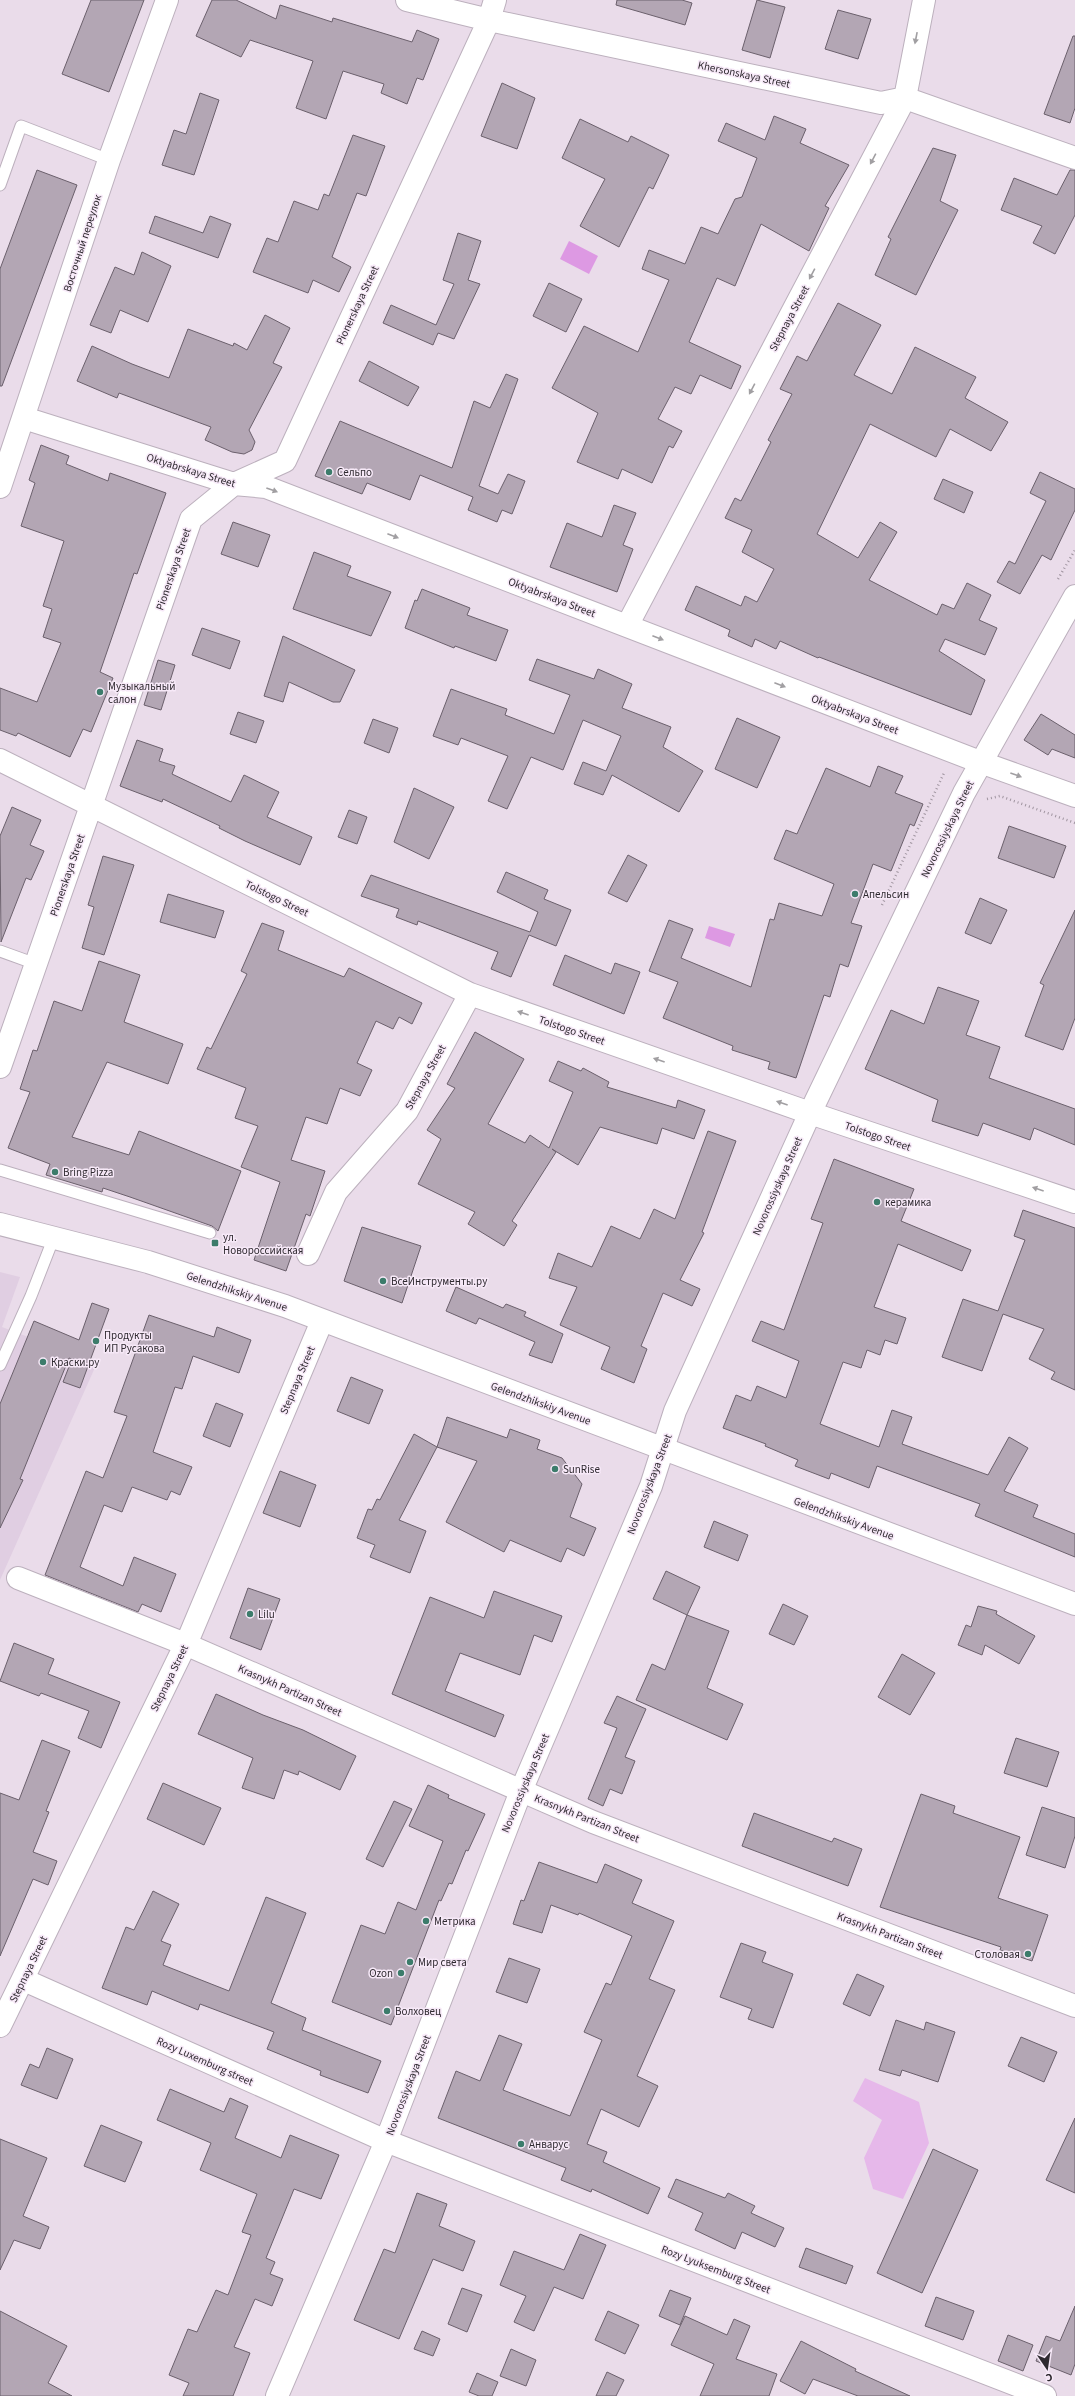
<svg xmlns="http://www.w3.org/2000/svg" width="1075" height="2396" font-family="'Source Sans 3',sans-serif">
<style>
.built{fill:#e0cee2}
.green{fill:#e6b8ea}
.water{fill:#dd99e3}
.building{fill:#b3a6b4;stroke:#6b606c}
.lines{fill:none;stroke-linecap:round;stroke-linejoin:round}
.lane-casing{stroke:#bcb0bd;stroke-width:13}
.street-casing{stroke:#bcb0bd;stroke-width:24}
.secondary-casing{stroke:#bcb0bd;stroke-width:24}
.primary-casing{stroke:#bcb0bd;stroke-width:24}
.path{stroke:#a095a0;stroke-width:2.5;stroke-dasharray:1 3;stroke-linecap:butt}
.lane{stroke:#fff;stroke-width:11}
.street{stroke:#fff;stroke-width:22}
.secondary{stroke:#fff;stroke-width:22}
.primary{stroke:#fff;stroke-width:22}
.oneway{fill:#a19fa2}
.poi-dot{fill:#3c7c6b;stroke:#f7e9f8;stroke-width:1.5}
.labels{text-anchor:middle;stroke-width:3;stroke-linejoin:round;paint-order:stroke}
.street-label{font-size:11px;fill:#2f2a30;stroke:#f7e9f8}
.poi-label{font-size:11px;fill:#2f2a30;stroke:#f7e9f8;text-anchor:start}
</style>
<rect width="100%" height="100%" fill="#eadcea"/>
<path class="built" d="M0 1272 20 1277 2 1327 97 1363 0 1580Z"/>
<path class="green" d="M865 2078 919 2102 929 2143 903 2199 873 2189 864 2158 882 2120 853 2101Z"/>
<path class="water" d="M569 241 598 256 589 274 560 259Z
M709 926 735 934 730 947 705 938Z"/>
<path class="building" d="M91 0H144L109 92 62 74Z
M212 0H236L276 19 280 5 332 22 333 18 412 42 417 30 439 39 423 80 417 78 407 104 381 93 384 84 343 71 326 119 296 108 313 61 250 40 241 57 196 36Z
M617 0H682L692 3 685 25 616 5Z
M757 0 785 7 770 58 742 50Z
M838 10 871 19 858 59 825 49Z
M1073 36H1075V108L1070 123 1044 114Z
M502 83 535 98 517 149 481 136Z
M200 93 219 100 194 175 162 165 174 130 186 134Z
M774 116 806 129 800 143 849 165 825 206 829 208 809 251 761 224 735 286 717 278 689 342 741 366 731 389 700 375 691 394 675 387 658 419 682 431 673 448 669 446 652 483 622 469 618 479 577 462 598 413 552 388 584 326 638 352 669 280 642 269 649 250 685 264 701 227 718 234 735 199 742 197 757 158 718 141 726 123 765 140Z
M580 119 628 142 631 136 669 155 653 189 649 187 619 247 580 226 605 179 562 158Z
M353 135 385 146 366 196 357 193 332 257 351 267 339 292 313 280 308 293 253 272 267 238 278 242 294 201 318 210 324 194 329 196Z
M933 148 956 155 940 201 958 210 916 295 875 275 891 239 888 237Z
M37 170 77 185 2 386H0V269Z
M1070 170H1075V215L1055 254 1033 243 1042 226 1001 210 1014 178 1057 195Z
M155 216 203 233 210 216 231 224 218 258 149 233Z
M458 233 481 241 468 280 480 284 454 339 438 333 433 345 383 323 391 305 436 325 454 284 443 280Z
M142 252 171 266 148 322 120 310 111 333 90 325 115 267 134 275Z
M549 283 582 299 566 332 533 316Z
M838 303 881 325 854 375 892 394 915 347 976 377 965 398 1008 422 991 451 950 429 936 457 870 424 817 534 858 558 880 522 897 532 869 580 937 615 942 604 954 609 967 583 991 595 979 620 997 628 985 655 945 639 939 651 985 680 971 715 819 657 818 658 780 641 776 649 755 639 752 647 728 636 730 630 685 610 696 586 741 606 745 596 757 602 774 569 742 552 752 530 725 518 735 498 741 501 771 442 768 440 792 394 780 389 797 356 807 361Z
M265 315 290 328 273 363 282 367 249 430 255 442 252 450 244 454 232 452 205 440 211 427 119 393 117 398 77 381 92 346 132 364 169 378 188 329 233 346 234 343 247 350Z
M369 361 419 387 408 406 359 381Z
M506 374 518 379 479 486 498 494 508 474 525 481 512 514 502 510 497 522 468 510 473 497 420 475 410 500 367 483 362 494 315 476 340 421 452 468 474 401 490 408Z
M41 445 69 456 66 464 108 481 110 473 166 493 137 574 134 573 100 672 113 678 91 732 83 729 70 757 18 733 16 736 0 730V688L37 702 61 643 43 637 52 609 43 606 64 541 21 526 35 483 29 480Z
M1040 472 1075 489V510L1051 560 1042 555 1020 594 997 582 1009 561 1015 564 1046 501 1030 493Z
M943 479 973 492 964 513 934 499Z
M614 505 636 513 623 545 633 549 617 592 550 567 567 523 602 537Z
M233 522 270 535 258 567 221 554Z
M314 552 351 566 347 576 391 592 371 636 293 609Z
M422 589 470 608 467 615 508 630 496 661 455 646 454 648 405 628 415 600 417 601Z
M202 628 240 641 230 669 192 655Z
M283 636 355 670 340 702H333L289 682 283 702 264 696Z
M537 659 594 679 598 669 632 684 622 708 671 727 663 747 703 771 679 812 612 775 603 795 574 784 583 762 606 771 621 736 583 720 563 770 531 757 507 809 488 801 508 756 461 738 458 745 433 736 451 689 507 709 505 715 554 734 570 695 529 680Z
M158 660 175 665 161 710 144 705Z
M238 712 264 721 256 743 230 734Z
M1041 714 1075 735V758L1052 749 1048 755 1024 740Z
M737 718 780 737 757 788 715 769Z
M373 719 398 728 389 753 364 743Z
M137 740 163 749 159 761 175 766 172 774 231 802 244 775 279 792 267 817 312 837 300 865 245 841 219 828 220 826 163 799 162 802 120 786Z
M878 766 903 776 895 793 923 804 914 826 910 824 891 871 873 864 851 923 862 926 848 967 840 964 830 997 824 995 796 1078 768 1069 770 1062 732 1050 733 1046 663 1018 678 982 649 971 669 920 693 929 681 958 751 987 770 919 774 920 779 903 822 916 834 884 774 859 786 830 797 834 826 768 870 787Z
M414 788 454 807 429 859 394 842Z
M12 807 41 820 30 845 44 851 31 880 26 878 1 942 0 836Z
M349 810 367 817 357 844 338 837Z
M1009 826 1066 846 1054 878 998 858Z
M628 855 647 865 627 902 608 893Z
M103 856 134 865 104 955 82 948 94 907 88 905Z
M506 872 548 890 544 899 571 910 556 946 529 935 511 977 491 969 498 952 418 921 417 925 396 917 399 909 361 896 371 875 530 932 538 912 497 892Z
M168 894 224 911 215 938 160 922Z
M980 898 1007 910 991 944 965 933Z
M1075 910V1018L1063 1050 1025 1036 1044 985 1040 983Z
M262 923 284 931 278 950 344 977 349 968 422 1003 412 1024 399 1017 393 1029 376 1021 357 1063 372 1070 360 1096 340 1088 327 1124 306 1117 291 1160 325 1171 310 1216 306 1214 286 1271 254 1260 280 1182 241 1167 258 1126 235 1118 246 1088 197 1069 207 1047 211 1049 247 974 241 971Z
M565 955 611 974 615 963 640 972 624 1014 553 985Z
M99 961 140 975 124 1022 183 1044 168 1084 107 1062 72 1137 129 1155 139 1131 241 1171 218 1231 212 1226 130 1197 103 1188 102 1192 46 1175 50 1164 8 1148 30 1092 20 1089 33 1050 37 1051 54 1001 82 1011Z
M938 987 979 1001 966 1035 1000 1047 989 1078 1075 1109V1145L1034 1128 1030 1140 983 1123 978 1136 932 1121 938 1100 865 1069 891 1010 924 1024Z
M475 1032 524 1059 488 1124 525 1143 530 1135 549 1148 573 1092 549 1081 558 1061 581 1071 583 1068 609 1082 607 1087 676 1108 678 1100 705 1110 694 1139 662 1128 657 1144 600 1127 578 1165 552 1149 556 1152 512 1221 517 1225 504 1246 468 1224 475 1212 418 1184 441 1139 427 1130 455 1088 447 1084Z
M708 1131 736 1141 702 1232 704 1233 680 1280 700 1289 692 1306 663 1293 641 1346 647 1349 634 1383 601 1369 610 1347 560 1325 577 1287 549 1278 558 1253 592 1267 611 1226 640 1239 654 1209 675 1219Z
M834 1159 914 1189 901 1221 971 1250 962 1271 898 1244 874 1307 906 1318 897 1344 885 1340 880 1355 867 1350 861 1368 843 1362 820 1424 879 1447 892 1410 912 1417 902 1444 988 1475 1009 1437 1028 1448 1004 1491 1038 1505 1033 1517 1075 1534V1557L975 1516 980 1504 877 1466 869 1488 831 1473 829 1479 795 1466 798 1460 765 1446 766 1444 723 1428 736 1395 751 1401 757 1386 786 1398 799 1361 752 1341 761 1321 784 1330 823 1223 811 1219Z
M1023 1210 1075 1228V1390L1051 1379 1055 1372 1029 1359 1044 1329 1003 1314 982 1371 942 1357 963 1299 998 1311 1025 1240 1014 1236Z
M362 1227 421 1246 402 1303 344 1281Z
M456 1287 503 1308 506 1304 526 1312 524 1316 563 1334 552 1363 529 1355 535 1342 479 1318 476 1324 446 1311Z
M92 1303 109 1309 80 1388 63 1382 72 1359 69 1358 20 1479 23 1480 0 1528V1404L34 1321 79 1340Z
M149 1315 214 1337 217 1327 251 1340 239 1373 193 1356 182 1389 175 1387 153 1452 192 1467 180 1495 171 1491 167 1500 132 1487 122 1512 104 1505 80 1567 123 1586 134 1557 176 1574 161 1612 142 1604 138 1612 45 1575 86 1471 103 1478 127 1416 114 1412Z
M351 1377 383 1390 369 1424 337 1411Z
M216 1403 243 1414 230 1447 203 1436Z
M447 1417 507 1438 510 1429 540 1440 537 1449 562 1458 582 1484 570 1517 596 1528 584 1556 567 1548 561 1562 510 1540 504 1552 446 1522 477 1461 437 1447Z
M414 1434 437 1447 399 1520 426 1531 410 1573 370 1557 375 1545 357 1538 368 1509 372 1510 377 1499 380 1500Z
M280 1471 316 1485 300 1527 263 1513Z
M714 1521 748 1535 738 1561 704 1547Z
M666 1571 700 1587 687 1615 653 1599Z
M248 1588 280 1599 261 1650 230 1638Z
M494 1591 562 1616 552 1642 534 1635 520 1675 460 1653 445 1691 504 1715 495 1737 392 1694 430 1597 484 1618Z
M783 1604 808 1616 794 1645 769 1634Z
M978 1606 997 1611 996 1614 1035 1636 1019 1664 985 1645 982 1655 958 1645 966 1625 971 1627Z
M687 1615 729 1631 707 1688 743 1704 727 1740 636 1700 652 1664 665 1670Z
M14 1643 54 1659 48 1674 120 1702 101 1748 78 1738 89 1711 41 1693 39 1696 0 1681Z
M902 1654 935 1673 910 1715 878 1697Z
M216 1694 263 1715 303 1730 356 1756 340 1790 299 1771 298 1775 284 1770 274 1799 242 1788 253 1758 198 1734Z
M617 1696 646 1709 625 1757 635 1761 622 1794 610 1789 603 1806 588 1799 617 1728 604 1723Z
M1016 1738 1059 1752 1047 1787 1004 1773Z
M42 1740 70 1751 46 1811 49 1812 33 1852 57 1861 48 1885 33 1879 0 1956V1793L19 1800Z
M163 1783 221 1808 204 1845 147 1819Z
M428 1785 449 1795 448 1798 485 1814 468 1851 466 1850 452 1884 449 1883 441 1901 439 1900 391 2025 332 2002 361 1925 385 1934 398 1902 416 1910 443 1841 409 1826Z
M921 1794 955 1806 953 1813 1020 1837 998 1898 1048 1915 1032 1961 1000 1950 1001 1947 880 1907Z
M394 1801 412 1809 383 1867 366 1859Z
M1042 1807 1075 1818V1836L1065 1868 1026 1855Z
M754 1813 832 1842 834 1838 862 1849 848 1886 742 1846Z
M539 1862 597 1883 605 1864 642 1880 632 1903 674 1921 649 1979 675 1990 637 2076 658 2086 639 2127 601 2109 587 2144 607 2152 603 2162 660 2188 648 2214 592 2189 591 2192 561 2180 566 2168 438 2118 456 2071 480 2081 499 2035 522 2044 503 2090 570 2116 602 2040 584 2032 606 1983 611 1985 632 1936 579 1913 578 1915 551 1905 542 1933 513 1924 521 1900 524 1901Z
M153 1891 179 1904 161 1941 171 1945 163 1965 229 1991 266 1897 306 1913 271 2003 306 2018 302 2030 381 2061 368 2093 320 2075 321 2071 267 2049 274 2032 200 2004 198 2010 152 1991 147 2005 102 1988 126 1927 134 1930Z
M741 1943 766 1952 762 1962 793 1974 773 2028 748 2019 752 2009 720 1997Z
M509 1958 540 1969 527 2003 496 1992Z
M857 1974 884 1986 870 2016 843 2004Z
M896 2020 924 2030 926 2022 955 2032 938 2082 902 2070 900 2076 879 2070Z
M1021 2037 1057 2052 1044 2082 1008 2066Z
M47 2048 73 2059 57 2099 21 2085 30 2064 39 2068Z
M170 2089 224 2112 230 2098 248 2106 235 2138 281 2158 290 2135 339 2155 321 2199 294 2189 266 2258 275 2262 270 2274 283 2279 272 2306 255 2299 234 2347 250 2353 233 2396H183L189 2383 169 2375 188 2329 197 2332 216 2290 228 2295 251 2235 242 2232 257 2194 200 2170 211 2143 157 2120Z
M1075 2118V2193L1046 2180Z
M101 2125 142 2142 125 2182 84 2166Z
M0 2139 47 2158 23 2216 49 2227 40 2249 14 2240 0 2270Z
M933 2149 978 2170 922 2293 877 2273Z
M676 2179 725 2198 728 2193 755 2206 751 2213 784 2228 775 2247 742 2232 735 2249 695 2230 703 2213 668 2197Z
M417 2193 447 2204 439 2226 475 2241 463 2271 433 2259 399 2339 354 2320 384 2249 395 2253Z
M580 2234 606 2245 583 2299 554 2287 534 2331 514 2322 526 2296 500 2285 514 2251 564 2270Z
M806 2248 853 2266 846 2284 799 2267Z
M462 2288 482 2295 467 2332 448 2324Z
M670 2290 691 2298 680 2325 659 2316Z
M936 2297 974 2311 963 2340 925 2326Z
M1075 2306V2364L1071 2375 1036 2361 1046 2336 1060 2341Z
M0 2311 67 2346 48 2383 72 2396H0Z
M608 2311 639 2325 625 2354 595 2340Z
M685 2316 727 2335 734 2319 750 2326 736 2359 777 2374 769 2396H700L714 2364 671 2345Z
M422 2331 440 2339 433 2356 414 2349Z
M1008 2335 1033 2345 1023 2371 998 2361Z
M801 2341 856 2369 855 2371 910 2396H858L813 2379 805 2394 780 2381Z
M511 2349 536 2360 526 2386 500 2376Z
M607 2372 624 2380 616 2396H596Z
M477 2373 498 2382 492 2396H479L469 2392Z"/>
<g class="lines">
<g class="lane-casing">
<path id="lane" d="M0 185 21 126 109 160
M0 951 36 964
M0 1170 210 1233
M0 1365 31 1296 54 1237"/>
</g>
<g class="street-casing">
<path id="street" d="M407 0 489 20 881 103 905 98 1075 158
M24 418 234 484 266 487 980 762 1075 796
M0 487 109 160 167 0
M627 626 905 98 924 0
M0 760 470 994 810 1113 1075 1202
M0 1067 191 519 234 484 285 461 489 20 495 0
M308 1254 336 1192 407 1111 470 994
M18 1578 185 1644 593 1822 1075 2006
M24 1980 386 2141 1045 2396
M0 2026 190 1635 322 1321"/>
</g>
<g class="secondary-casing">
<path id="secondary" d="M277 2396 386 2141 521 1791 651 1486 675 1411 810 1113 964 793 1075 596"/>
</g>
<g class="primary-casing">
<path id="primary" d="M0 1224 148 1262 285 1306 1075 1604"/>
</g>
<path class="path" d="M1058 579 1075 550
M987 799 1000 796 1075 823
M882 905 944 773"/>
<use href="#lane" class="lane"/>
<use href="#street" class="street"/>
<use href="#secondary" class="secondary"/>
<use href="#primary" class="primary"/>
</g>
<defs><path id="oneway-solid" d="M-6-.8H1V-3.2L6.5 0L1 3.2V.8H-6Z"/></defs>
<g class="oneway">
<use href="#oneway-solid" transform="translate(916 38) rotate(101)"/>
<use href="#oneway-solid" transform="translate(873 159) rotate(118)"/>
<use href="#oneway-solid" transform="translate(812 274) rotate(118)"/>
<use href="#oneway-solid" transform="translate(752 389) rotate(118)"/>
<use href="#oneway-solid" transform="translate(272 490) rotate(20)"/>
<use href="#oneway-solid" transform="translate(393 536) rotate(21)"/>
<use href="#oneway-solid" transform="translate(658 638) rotate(21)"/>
<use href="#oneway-solid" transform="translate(780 685) rotate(21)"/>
<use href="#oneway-solid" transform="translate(1016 775) rotate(20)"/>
<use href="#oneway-solid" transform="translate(523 1013) rotate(-161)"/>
<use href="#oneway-solid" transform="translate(659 1060) rotate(-161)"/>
<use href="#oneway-solid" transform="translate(782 1103) rotate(-161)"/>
<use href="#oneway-solid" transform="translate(1038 1189) rotate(-161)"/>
</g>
<g class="poi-dot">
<circle cx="329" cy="472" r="4"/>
<circle cx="100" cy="692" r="4"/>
<circle cx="855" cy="894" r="4"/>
<circle cx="55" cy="1172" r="4"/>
<circle cx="877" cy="1202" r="4"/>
<rect x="211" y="1239" width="8" height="8" rx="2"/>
<circle cx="383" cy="1281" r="4"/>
<circle cx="96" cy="1341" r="4"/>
<circle cx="43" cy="1362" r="4"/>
<circle cx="555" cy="1469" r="4"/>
<circle cx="250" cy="1614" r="4"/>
<circle cx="426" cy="1921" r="4"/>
<circle cx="1028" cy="1954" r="4"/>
<circle cx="410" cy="1962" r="4"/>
<circle cx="401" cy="1973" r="4"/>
<circle cx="387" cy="2011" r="4"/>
<circle cx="521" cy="2144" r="4"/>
</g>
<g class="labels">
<g class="street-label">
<text transform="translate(744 74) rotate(12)" y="4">Khersonskaya Street</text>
<text transform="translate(82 243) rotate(-72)" y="4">Восточный переулок</text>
<text transform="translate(357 305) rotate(-65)" y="4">Pionerskaya Street</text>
<text transform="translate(789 318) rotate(-62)" y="4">Stepnaya Street</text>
<text transform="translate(191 470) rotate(17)" y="4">Oktyabrskaya Street</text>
<text transform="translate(173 569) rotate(-71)" y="4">Pionerskaya Street</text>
<text transform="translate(552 597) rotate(21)" y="4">Oktyabrskaya Street</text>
<text transform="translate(855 714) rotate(21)" y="4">Oktyabrskaya Street</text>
<text transform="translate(947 829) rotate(-64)" y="4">Novorossiyskaya Street</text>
<text transform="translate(67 875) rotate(-71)" y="4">Pionerskaya Street</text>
<text transform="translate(277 898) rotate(26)" y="4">Tolstogo Street</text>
<text transform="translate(572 1030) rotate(19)" y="4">Tolstogo Street</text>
<text transform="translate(425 1077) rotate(-61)" y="4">Stepnaya Street</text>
<text transform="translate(878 1136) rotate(19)" y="4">Tolstogo Street</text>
<text transform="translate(777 1186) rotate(-66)" y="4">Novorossiyskaya Street</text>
<text transform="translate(237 1291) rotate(18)" y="4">Gelendzhikskiy Avenue</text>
<text transform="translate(297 1380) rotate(-67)" y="4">Stepnaya Street</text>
<text transform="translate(541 1403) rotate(20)" y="4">Gelendzhikskiy Avenue</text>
<text transform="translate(649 1484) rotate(-69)" y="4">Novorossiyskaya Street</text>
<text transform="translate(844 1518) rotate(20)" y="4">Gelendzhikskiy Avenue</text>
<text transform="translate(169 1678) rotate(-64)" y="4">Stepnaya Street</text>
<text transform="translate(290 1690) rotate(24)" y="4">Krasnykh Partizan Street</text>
<text transform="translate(525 1783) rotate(-67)" y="4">Novorossiyskaya Street</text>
<text transform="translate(587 1818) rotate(22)" y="4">Krasnykh Partizan Street</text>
<text transform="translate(890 1935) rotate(21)" y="4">Krasnykh Partizan Street</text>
<text transform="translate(28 1969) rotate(-64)" y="4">Stepnaya Street</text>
<text transform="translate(205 2061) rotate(24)" y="4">Rozy Luxemburg street</text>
<text transform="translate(408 2085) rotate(-69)" y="4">Novorossiyskaya Street</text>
<text transform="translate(716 2269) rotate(21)" y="4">Rozy Lyuksemburg Street</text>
</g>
<g class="poi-label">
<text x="337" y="476">Сельпо</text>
<text x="108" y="690">Музыкальный<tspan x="108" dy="13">салон</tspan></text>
<text x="863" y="898">Апельсин</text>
<text x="63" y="1176">Bring Pizza</text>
<text x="885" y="1206">керамика</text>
<text x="223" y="1241">ул.<tspan x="223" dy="13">Новороссийская</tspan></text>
<text x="391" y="1285">ВсеИнструменты.ру</text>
<text x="104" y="1339">Продукты<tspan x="104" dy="13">ИП Русакова</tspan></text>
<text x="51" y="1366">Краски.ру</text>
<text x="563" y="1473">SunRise</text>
<text x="258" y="1618">Lilu</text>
<text x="434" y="1925">Метрика</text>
<text x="1020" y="1958" text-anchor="end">Столовая</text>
<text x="418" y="1966">Мир света</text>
<text x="393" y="1977" text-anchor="end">Ozon</text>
<text x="395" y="2015">Волховец</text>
<text x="529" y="2148">Анварус</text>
</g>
</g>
<g transform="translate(1047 2368) rotate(167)" stroke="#f7e9f8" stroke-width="3" paint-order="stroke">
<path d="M0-3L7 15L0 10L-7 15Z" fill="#2f2a30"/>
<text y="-6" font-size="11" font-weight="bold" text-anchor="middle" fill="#2f2a30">С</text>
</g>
</svg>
